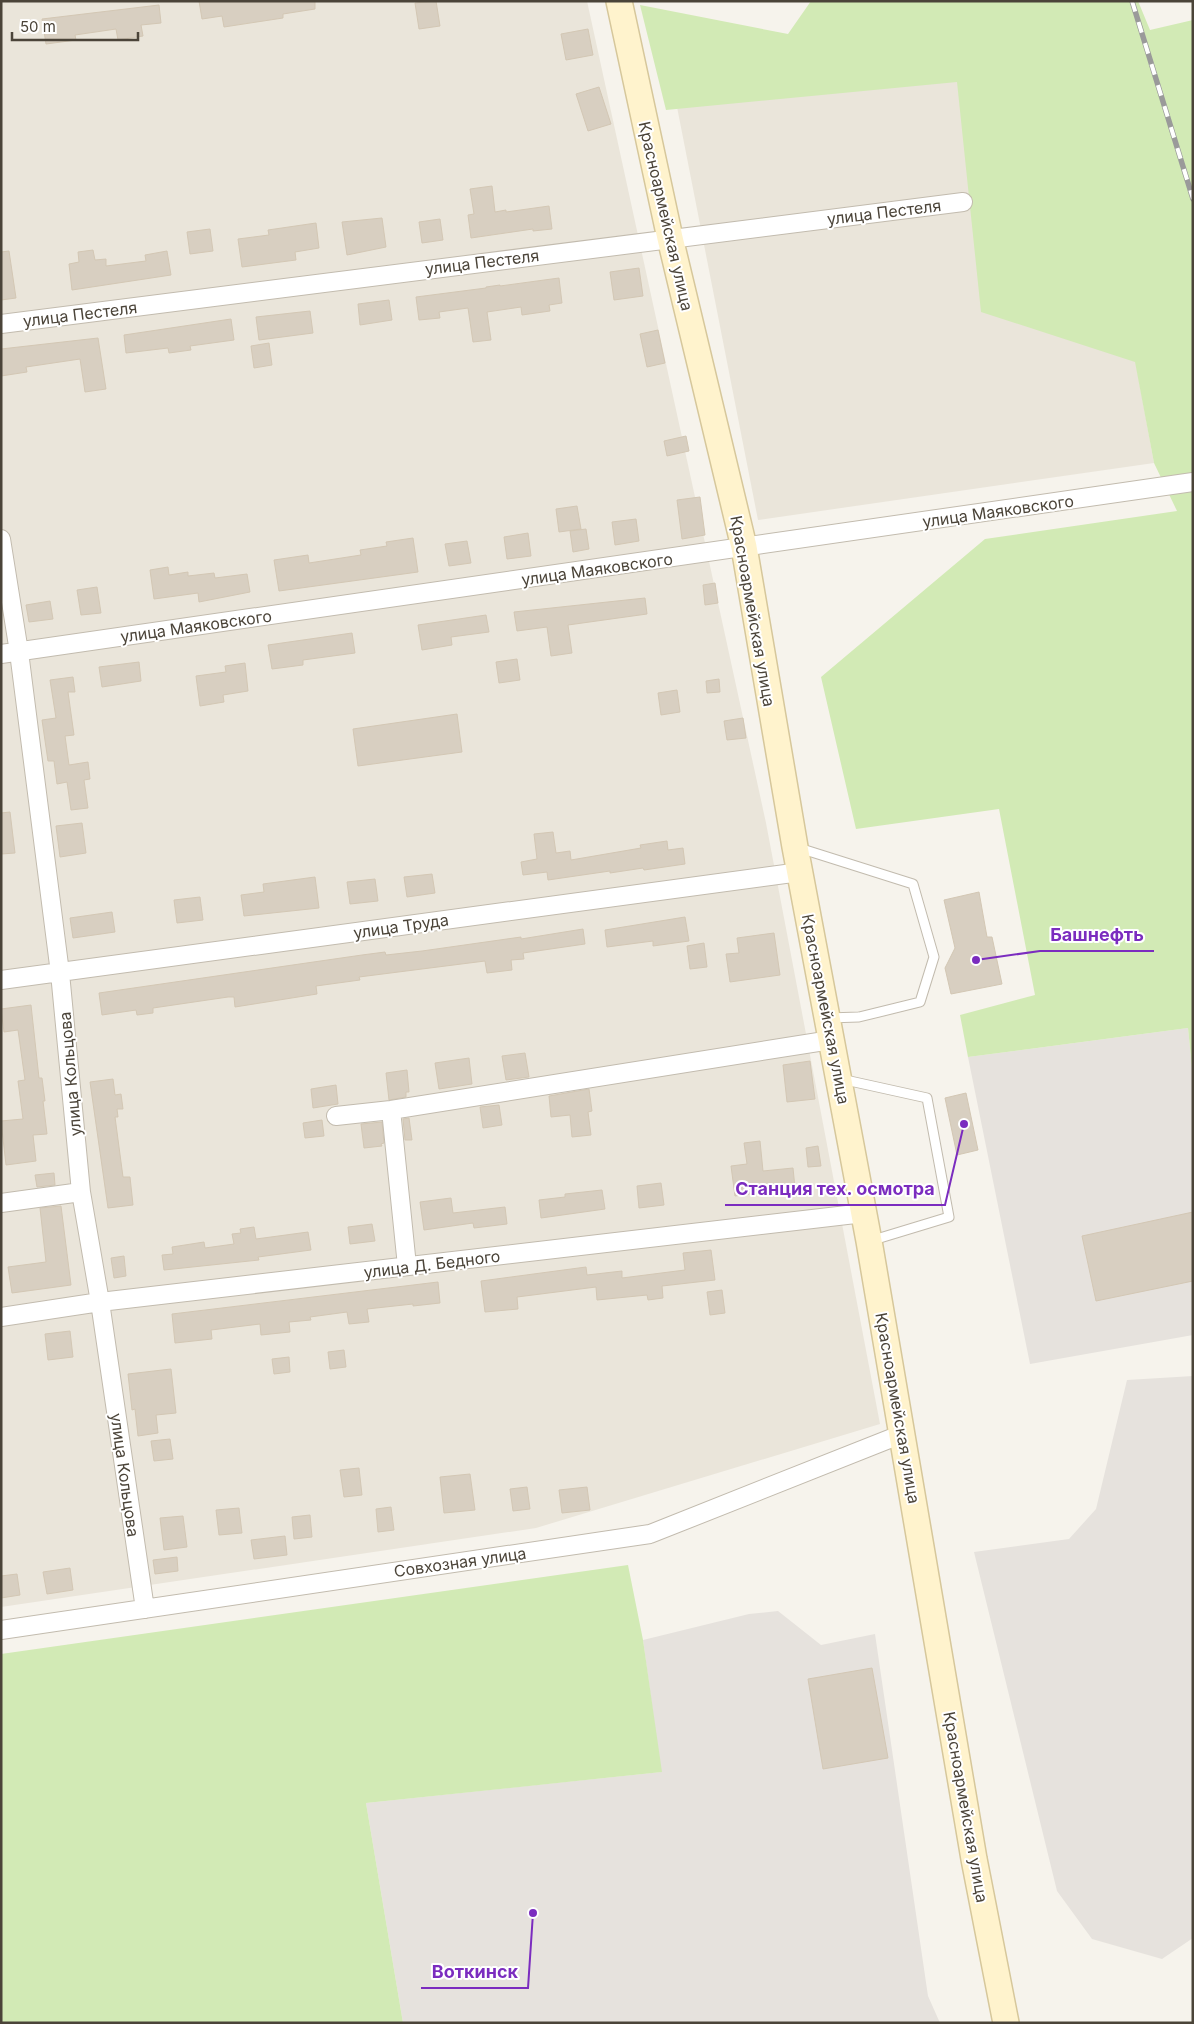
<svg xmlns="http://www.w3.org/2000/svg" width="1194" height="2024" font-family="Inter,sans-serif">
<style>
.residential{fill:#eae5da}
.industrial{fill:#e6e2dd}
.green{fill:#d2eab5}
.building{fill:#d8cfc1;stroke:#d3c7b4}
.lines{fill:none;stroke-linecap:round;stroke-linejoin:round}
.service-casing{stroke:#c2bbae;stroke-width:11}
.minor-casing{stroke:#c2bbae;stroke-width:20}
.secondary-casing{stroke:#d6c79b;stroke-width:28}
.service{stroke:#fff;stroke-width:9}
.minor{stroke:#fff;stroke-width:18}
.secondary{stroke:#fff3cd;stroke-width:25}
.rail-casing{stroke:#9a9a9a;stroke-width:5.5}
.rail{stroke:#fff;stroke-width:4;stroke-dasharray:11;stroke-linecap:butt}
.labels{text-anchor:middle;stroke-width:4;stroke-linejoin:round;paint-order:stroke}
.street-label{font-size:16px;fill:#4b4439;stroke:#fff}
.leader{fill:none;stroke:#7b2cbf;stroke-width:2}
.callout-dot{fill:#7b2cbf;stroke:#fff;stroke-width:2}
.callout-label{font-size:18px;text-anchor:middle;font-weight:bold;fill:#7b2cbf;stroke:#fff;stroke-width:4;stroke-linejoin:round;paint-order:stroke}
</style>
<rect width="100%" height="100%" fill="#f6f3ec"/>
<path class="residential" d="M1 1H587L766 823 880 1424 536 1528 1 1607Z
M1075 29 1154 463 758 520 667 56Z"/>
<path class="industrial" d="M1188 1028 1193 1078V1335L1030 1364 968 1057Z
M1193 1376V1938L1162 1959 1092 1939 1057 1891 974 1552 1069 1539 1096 1509 1127 1380Z
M778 1611 821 1645 875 1634 928 1996 940 2023H403L366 1803 661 1772 643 1640 749 1614Z"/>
<path class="green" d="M811 1H1138L1150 30 1193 20V1078L1188 1028 968 1057 960 1015 1035 995 999 809 856 829 821 677 985 539 1177 511 1154 463 1135 362 981 312 957 82 666 110 640 5 788 34Z
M628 1565 643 1640 662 1772 366 1803 403 2023H1V1654Z"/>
<path class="building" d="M199 1H315V9L283 14V18L224 27 222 16 202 19Z
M436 1 440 26 419 29 415 3Z
M159 5 161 23 141 25 143 36 118 40 116 29 75 35 76 40 46 44 42 19Z
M588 29 593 55 566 60 561 34Z
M599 87 611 124 588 131 576 94Z
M492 186 495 212 506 210V212L549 206 552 229 533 231V229L471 238 468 215 474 214 470 189Z
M382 218 386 247 347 255 342 222Z
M440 219 443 240 422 243 419 222Z
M316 223 319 248 295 252 296 260 242 267 238 239 269 235 268 230Z
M210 229 213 251 190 254 187 232Z
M93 250 95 260 106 259V266L146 261 145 255 167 251 171 275 72 290 69 264 79 262 78 252Z
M9 251 16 298 1 300V252Z
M639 268 643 296 614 300 610 272Z
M559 278 562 303 549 305 550 311 522 315 521 307 487 312 491 340 473 342 468 308 439 312 440 318 419 320 416 297 486 288V287L500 285V286Z
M389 300 392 320 360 325 358 304Z
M310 311 313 333 259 340 256 317Z
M231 319 234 340 190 346 191 350 169 353 168 348 126 353 124 335Z
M658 330 665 363 647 367 640 334Z
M98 338 106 389 85 392 80 359 26 367 27 372 1 376V349Z
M269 343 272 365 254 368 251 346Z
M686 436 689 451 667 456 664 441Z
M700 497 705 535 682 539 677 500Z
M577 506 581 529 559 532 556 509Z
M636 519 639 541 615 545 612 522Z
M586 529 589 549 573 552 570 531Z
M528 533 531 556 507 559 504 537Z
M413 538 418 572 279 591 274 560 308 555 309 563 361 555 360 550 387 546 386 542Z
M467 541 471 563 449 566 445 544Z
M168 567 169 575 188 572V576L214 573 215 578 247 574 250 592 199 602 198 593 154 599 150 570Z
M715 583 718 603 705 605 703 585Z
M97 587 101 613 81 615 77 590Z
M645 598 647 614 568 625 572 653 551 656 547 627 517 631 514 612Z
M50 601 53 619 29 622 26 605Z
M486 615 489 632 451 637 452 645 422 650 418 625Z
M352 633 355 653 303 660V665L272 669 268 645Z
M517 659 520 680 499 683 496 662Z
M139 662 141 681 102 687 99 667Z
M245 663 248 691 223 695 224 702 200 706 196 676 226 672 225 666Z
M73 677 75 692H68L74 735 65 736 69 765 88 762 90 779 84 780 88 808 71 810 67 782 57 784 54 761H48L42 720 56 718 50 680Z
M719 679 720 692 707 693 706 681Z
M677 690 680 712 661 715 658 693Z
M457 714 462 752 358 766 353 729Z
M743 718 746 738 727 740 724 721Z
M10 812 15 853 1 854V813Z
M82 823 86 853 60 857 56 826Z
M553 832 556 853 570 851 571 860 641 848 640 845 667 841 668 850 683 848 685 864 644 870 643 868 610 873V871L548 880 547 872 523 875 521 862 537 859 534 834Z
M432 874 435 893 407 897 404 877Z
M315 877 319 908 244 916 241 895 264 892 263 884Z
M375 879 378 901 350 904 347 882Z
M979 892 987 937H992L1002 984 951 994 945 968 955 948 944 900Z
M200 897 203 920 177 923 174 900Z
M112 912 115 932 73 938 70 918Z
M685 917 689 941 653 946V941L607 947 605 930Z
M583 929 585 944 523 953 524 959 511 960 512 970 487 973 485 961 359 977 360 980 316 986 317 994 235 1007 234 997H228L153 1008V1013L137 1015 136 1010 102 1015 99 993 362 955 385 952 386 955 422 951 521 937V939Z
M774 933 780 975 730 982 726 954 739 953 737 938Z
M704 943 707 967 690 969 687 946Z
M31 1005 39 1078H42L45 1101H43L47 1134 33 1135 36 1161 6 1165 1 1121 23 1119 18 1081 25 1080 18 1030 4 1032 1 1009Z
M525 1053 529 1077 506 1080 502 1056Z
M469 1058 472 1084 439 1089 435 1063Z
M810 1061 815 1099 787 1102 783 1065Z
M407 1070 409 1092H406V1097L389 1100 386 1073Z
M113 1079 115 1095 121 1094 123 1109H117L118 1117H115L123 1177H130L133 1205 108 1208 90 1082Z
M336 1085 338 1104 313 1108 311 1089Z
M589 1089 592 1111 588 1112 591 1135 572 1137 570 1115 551 1117 549 1096Z
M966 1093 978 1150 957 1155 945 1098Z
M499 1105 502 1125 483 1128 480 1107Z
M409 1118 412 1140H405L403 1119Z
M322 1120 324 1136 305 1138 303 1123Z
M382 1122 384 1143 381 1144 382 1146 364 1148 361 1124Z
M760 1141 763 1171 793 1168 795 1188 735 1196 731 1166 747 1164 744 1143Z
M818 1146 821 1166 808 1167 806 1148Z
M54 1173 55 1185 37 1187 35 1175Z
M661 1183 664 1205 639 1208 637 1186Z
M602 1190 605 1209 541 1218 539 1200 565 1197V1194Z
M451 1198 453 1213 505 1207 507 1224 474 1228 473 1223 424 1230 420 1202Z
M61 1206 71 1285 12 1293 8 1267 46 1262 40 1208Z
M1193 1212V1281L1096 1301 1082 1236Z
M372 1224 375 1241 350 1244 348 1227Z
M254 1227 256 1239 308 1232 311 1250 258 1257 259 1260 164 1270 162 1255 173 1254 172 1247 204 1242 205 1248 234 1244 232 1234 241 1233 240 1229Z
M711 1250 715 1280 662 1286 663 1298 648 1300 647 1295 597 1300 596 1287 517 1297 518 1309 485 1312 481 1281 586 1267 587 1275 622 1271V1278L685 1270 683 1253Z
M124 1256 126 1276 114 1278 111 1258Z
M438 1282 440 1303 413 1306V1304L367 1309 369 1322 349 1324 347 1312 310 1317 311 1320 289 1322 290 1332 261 1335 260 1324 211 1330 212 1339 175 1343 172 1314Z
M722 1290 725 1313 710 1315 707 1292Z
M70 1331 73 1357 48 1360 45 1334Z
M344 1350 346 1367 330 1369 328 1352Z
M289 1357 290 1372 274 1374 272 1359Z
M171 1369 176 1413 156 1415 158 1433 138 1436 135 1409 132 1410 128 1374Z
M170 1439 173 1459 154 1461 151 1441Z
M359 1468 362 1495 344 1497 340 1470Z
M470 1474 475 1510 444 1513 440 1477Z
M527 1487 530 1509 513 1511 510 1489Z
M587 1487 590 1510 562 1513 559 1490Z
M391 1507 394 1530 378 1532 376 1509Z
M239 1508 242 1533 219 1535 216 1510Z
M310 1515 312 1537 294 1539 292 1517Z
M183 1516 187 1547 164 1550 160 1518Z
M285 1536 287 1555 254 1559 251 1540Z
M177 1557 178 1571 155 1574 153 1560Z
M70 1568 73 1590 47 1594 43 1572Z
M17 1574 20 1595 1 1598V1576Z
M872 1668 888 1758 823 1769 808 1679Z"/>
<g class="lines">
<g class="service-casing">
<path id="service" d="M799 848 913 884 934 957 920 1002 859 1017 828 1018
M841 1079 927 1098 949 1217 870 1241"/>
</g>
<g class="minor-casing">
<path id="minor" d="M1 324 963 202
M1 539 19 652 60 973 81 1192 100 1302 145 1609
M1 654 1193 482
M1 980 800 872
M391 1110 407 1266
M336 1116 391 1110 831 1040
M1 1203 81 1192
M1 1317 100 1302 864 1213
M1 1630 650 1534 902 1434"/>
</g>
<g class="secondary-casing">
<path id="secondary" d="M619 1 670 238 744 547 795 847 869 1241 974 1859 1006 2023"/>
</g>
<use href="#service" class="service"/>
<use href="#minor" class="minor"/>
<use href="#secondary" class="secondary"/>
<g class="rail-casing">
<path id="rail" d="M1132 1 1193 199"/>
</g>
<use href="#rail" class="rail"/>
</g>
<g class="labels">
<g class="street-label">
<text transform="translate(884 212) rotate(-7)" y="6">улица Пестеля</text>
<text transform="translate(666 216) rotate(77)" y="6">Красноармейская улица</text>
<text transform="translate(482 262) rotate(-7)" y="6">улица Пестеля</text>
<text transform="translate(80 314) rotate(-7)" y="6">улица Пестеля</text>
<text transform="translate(998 511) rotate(-8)" y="6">улица Маяковского</text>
<text transform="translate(597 569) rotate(-8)" y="6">улица Маяковского</text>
<text transform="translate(753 611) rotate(80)" y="6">Красноармейская улица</text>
<text transform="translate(196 626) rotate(-8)" y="6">улица Маяковского</text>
<text transform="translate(401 926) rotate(-8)" y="6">улица Труда</text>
<text transform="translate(826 1009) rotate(79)" y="6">Красноармейская улица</text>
<text transform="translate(70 1074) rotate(-95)" y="6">улица Кольцова</text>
<text transform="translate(432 1264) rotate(-7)" y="6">улица Д. Бедного</text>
<text transform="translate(898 1408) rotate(80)" y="6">Красноармейская улица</text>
<text transform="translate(125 1475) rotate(82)" y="6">улица Кольцова</text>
<text transform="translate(460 1562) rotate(-8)" y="6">Совхозная улица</text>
<text transform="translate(966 1807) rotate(80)" y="6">Красноармейская улица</text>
</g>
</g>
<path class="leader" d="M976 960L1040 951H1154M964 1124L945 1205H725M533 1913L528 1988H421"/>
<g class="callout-dot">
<circle cx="976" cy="960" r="5"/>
<circle cx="964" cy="1124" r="5"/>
<circle cx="533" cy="1913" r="5"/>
</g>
<g class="callout-label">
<text x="1097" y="941">Башнефть</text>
<text x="835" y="1195">Станция тех. осмотра</text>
<text x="475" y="1978">Воткинск</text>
</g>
<rect width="1194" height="2024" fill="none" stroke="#4b4439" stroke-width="5"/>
<path d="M12 32v8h126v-8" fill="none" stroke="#4b4439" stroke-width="2.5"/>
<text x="20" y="32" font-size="15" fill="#4b4439" stroke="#ffffff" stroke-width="4" paint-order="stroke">50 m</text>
</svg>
